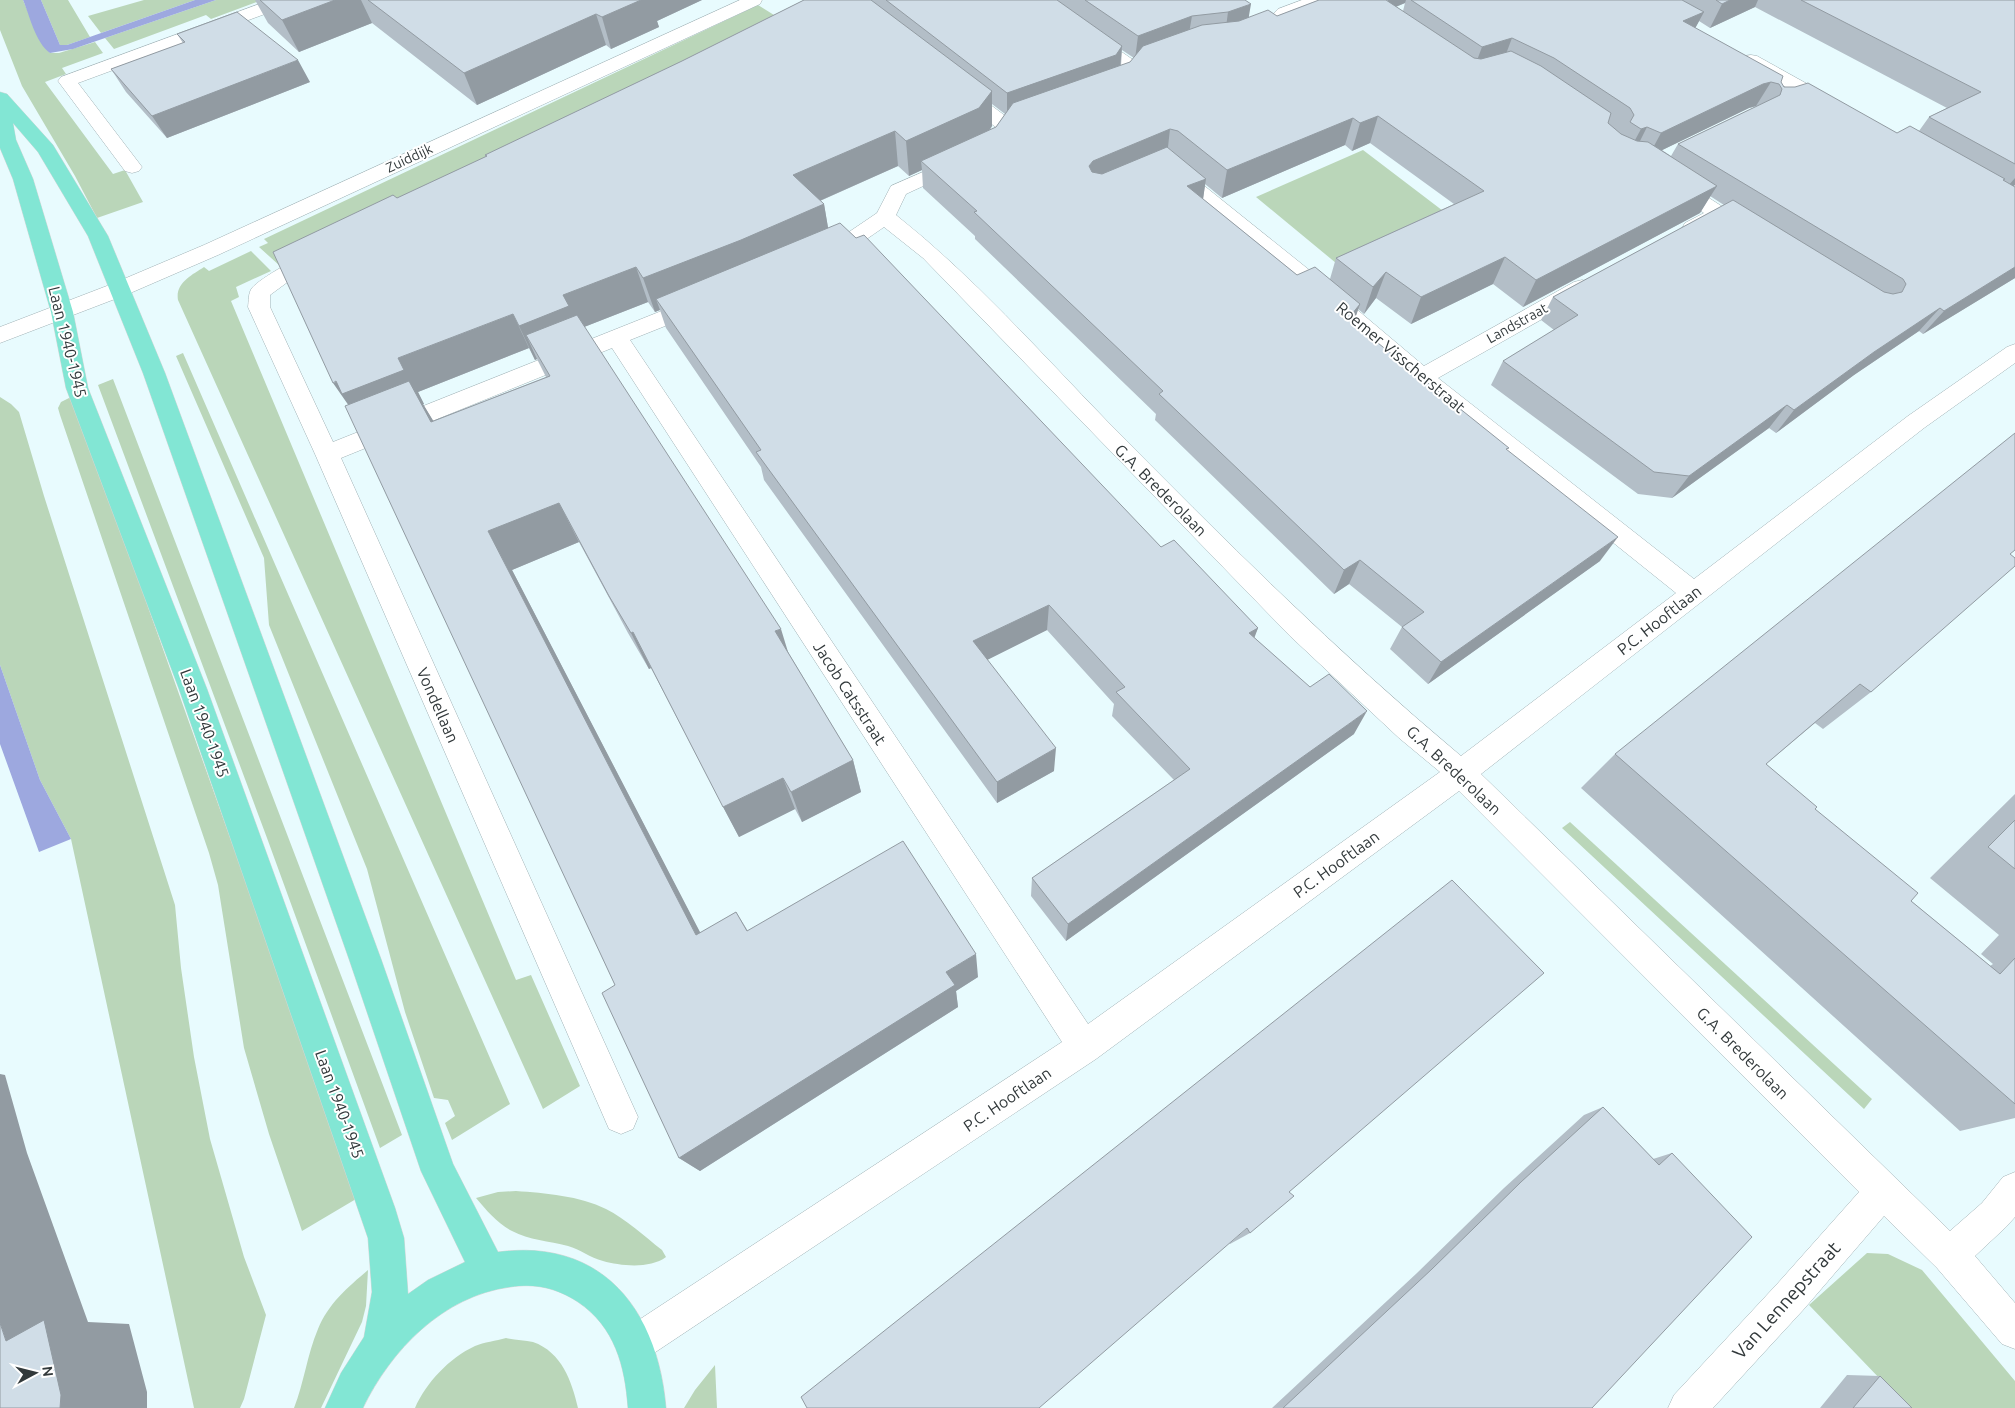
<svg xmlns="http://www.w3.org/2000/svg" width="2015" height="1408" font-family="Ubuntu,sans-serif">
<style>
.green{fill:#bad6b9}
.water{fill:#9da8df}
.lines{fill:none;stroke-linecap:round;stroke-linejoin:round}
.minor-casing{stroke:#a0b1b5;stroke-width:1}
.major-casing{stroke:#d6d7d8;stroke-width:1}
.minor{fill:#fff;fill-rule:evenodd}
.major{fill:#82e6d4;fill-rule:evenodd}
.wall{fill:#b3bec7;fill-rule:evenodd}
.shaded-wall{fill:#929ba2}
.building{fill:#d0dde7;stroke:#929ba2}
.labels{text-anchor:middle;stroke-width:4;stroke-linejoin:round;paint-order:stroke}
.far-street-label{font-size:14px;fill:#32393b;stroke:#fff}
.street-label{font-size:16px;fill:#32393b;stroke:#fff}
.near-street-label{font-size:19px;fill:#32393b;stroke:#fff}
</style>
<rect width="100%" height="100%" fill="#e8fbfe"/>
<path class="green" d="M0 0H23L39 38 50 53H59L95 42 103 53 62 68 66 74 45 82 113 174 125 170 143 202 97 218 75 176 22 86 0 30Z
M41 0H68L90 37 67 45H60Z
M144 0H195L101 33 88 16Z
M216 0H262L211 19 206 15 114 49 105 38Z
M758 5 782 20 280 266 259 247 268 243 264 239Z
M1363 150 1451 217 1342 268 1256 197Z
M251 251 271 271 236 287 239 297 231 301 516 980 531 975 580 1086 543 1109 178 300C175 283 192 275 204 267L209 271Z
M183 353 510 1104 452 1140 445 1123 455 1116 448 1100 434 1098 405 1012 367 869 269 625 264 558 176 356Z
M113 379 402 1135 380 1148 267 838 98 385Z
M73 396 248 888 356 1199 302 1231 269 1134 244 1048 218 885 209 853 60 415 58 408 61 402Z
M0 397 11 404 19 412 44 496 175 905 181 968 194 1057 210 1139 244 1257 266 1315 244 1399 240 1408H194L71 839 40 780 0 665Z
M1570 822 1872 1099 1864 1109 1562 828Z
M516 1191C545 1193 580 1196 606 1209 626 1219 644 1236 662 1250L666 1257C650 1269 621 1266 603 1261 590 1258 580 1249 568 1246 549 1241 529 1240 512 1231 497 1223 487 1211 476 1198L498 1192Z
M1867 1253 1888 1254 1922 1270 2015 1381V1408H1908L1809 1305Z
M368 1270 366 1306 362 1322 321 1408H294C304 1383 307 1355 318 1329 328 1304 348 1287 368 1270Z
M506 1338C515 1340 525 1340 533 1342 562 1352 572 1382 578 1408H415C426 1383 449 1358 475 1346 484 1342 496 1341 506 1338Z
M715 1365 717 1408H684L695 1390Z"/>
<path class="water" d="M23 0H41L60 45H67L195 0H216L73 49 50 53C35 42 30 16 23 0Z
M0 665 40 780 71 839 39 852 0 744Z"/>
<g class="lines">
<g class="minor-casing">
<path id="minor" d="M270 0H294L292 4 78 83 139 163 142 167 139 171 132 173 125 171 58 81 61 77Z
M740 0H762L760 4 218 255 128 294 0 343V327L112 284 204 245Z
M1028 0H1047L1139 64 1142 68 1139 72 1133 73 1127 72Z
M1302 0H1325L1323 4 1290 17 1279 29 1252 38 1246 37 1243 33 1246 29 1267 21 1278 9Z
M1751 55 1757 56 1838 101 1840 105 1838 109 1831 111 1824 109 1745 64 1742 60 1745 56Z
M962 87 968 88 1012 121 1014 125 1012 129 1005 131 998 129 956 96 953 92 956 88Z
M955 158 962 160 965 164 962 168 906 194 896 215C973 276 1039 351 1107 421 1221 537 1337 652 1461 756L1676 593 1414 383 1307 291 1168 176 1165 172 1168 168 1175 166 1182 168 1323 281 1424 366 1574 282 1582 280 1590 282 1593 287 1590 292 1438 378 1694 579 1908 416 2007 347 2015 344V363L1924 428 1481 774 1950 1231 1982 1203 2003 1177 2015 1172V1217L2006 1227 1975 1256 2015 1303V1349L2002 1344 1937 1268 1884 1216 1804 1309 1713 1408H1668L1674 1395 1778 1283 1859 1192 1459 791 1096 1059 648 1357 635 1363 622 1357 616 1344 622 1331 1062 1042 612 348 341 458 638 1117 633 1129 621 1134 609 1129 315 454 248 307C249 301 248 293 252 288 259 279 305 252 317 252 317 252 324 254 324 254L327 259 324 264 289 281 270 295V307L333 442 689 300 697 298 705 300 708 305 705 310 630 340 1088 1024 1440 772 1399 738 1290 636 923 258 884 227C868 238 835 263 815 258L812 253 815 248 846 234 877 213 891 186Z
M1674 178 1681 180 1726 209 1729 213C1722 224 1698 236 1685 233L1682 228 1685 223 1704 213 1667 188 1664 184 1667 180Z"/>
</g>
<g class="major-casing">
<path id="major" d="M0 92 7 94 53 145 108 236 165 373 381 959 453 1164 498 1252C603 1238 658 1311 666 1408H628C625 1366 615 1327 578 1302 557 1288 535 1283 510 1287 443 1296 391 1350 363 1408H325L341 1373 364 1337 372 1292 368 1238 179 689 66 388 51 312 13 179 0 148ZM13 123 38 152 88 236 143 373 349 959 421 1171 465 1262 428 1280 408 1294 404 1238 395 1208 207 689 88 388 73 312 33 179 16 140Z"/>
</g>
<use href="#minor" class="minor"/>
<use href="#major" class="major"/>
</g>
<path class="wall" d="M255 0H702L657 21 659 27 611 49 606 45 477 105 372 23 299 52 268 23Z
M804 0H1245L1249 17 1277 16 1319 0H2015V185L2014 186 2015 278 1923 334 1919 331 1854 375 1776 433 1769 428 1672 498 1638 494 1491 385 1503 361 1554 330 1541 320 1553 297 1724 205 1710 196 1700 213 1523 307 1493 284 1411 324 1376 298 1364 314 1358 309 1353 323 1507 450 1600 561 1428 684 1390 649 1402 627 1349 584 1334 594 1155 420 1156 414 975 239V236L923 188 922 170 909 176 898 166 820 201 824 204 828 228 1161 547 1258 628 1254 637 1354 734 1066 941 1031 896 1032 878 1174 780 1112 716 1114 704 1047 630 987 660 1054 771 997 803 764 480 761 467 666 328 660 310 655 312 648 302 584 327 788 652 853 760 861 792 802 822 795 809 739 837 651 668 649 669 628 633 579 542 512 570 700 933 736 912 748 931 978 977 956 991 958 1007 700 1171 679 1158 615 985 348 405 397 198 486 157 485 155 682 61ZM1405 3 1403 11 1396 7ZM1755 7 1947 108 1929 117 1919 131 1897 133 1784 87 1781 82 1695 28 1699 21 1710 28ZM1122 50 1134 58 1130 62 1121 66ZM992 104 1005 114 996 127 990 130 992 126ZM1757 106 1678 144 1671 156 1662 150 1749 108ZM1370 143 1454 204 1336 258 1330 279 1297 275 1203 199 1205 184 1222 198 1345 145 1352 151ZM529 348 535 360 537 359 546 377 433 421 423 404H424L418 392Z
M177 34 310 82 167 138 126 92 111 69 183 43Z
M2010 554 1871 692 1823 729 1815 723 1766 764 1815 809 1911 901 1990 966 1993 964 1981 954 1999 935 1930 878 2015 794V1118L1960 1131 1581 788 1615 754Z
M1603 1107 1653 1159 1672 1153 1592 1408H1272L1417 1273 1504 1188 1584 1115Z
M1289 1192 1250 1233 1230 1244H1229Z
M1847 1375 1880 1376 1912 1408H1820Z"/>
<path class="shaded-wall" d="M335 0H361L372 23 299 52 282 20Z
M641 0H702L657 21 659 27 611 49 602 17Z
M1388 0H1406L1405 3 1385 11Z
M1730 0H1758L1755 7 1710 28 1722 4Z
M1251 4 1247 27 1225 35 1228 12Z
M1704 12 1691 36 1683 21Z
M596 14 606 45 477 105 464 73Z
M1192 16 1188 39 1135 59 1138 36Z
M1512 38 1503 62 1473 71 1482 47Z
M1122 46 1120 69 1007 116V93Z
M298 60 310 82 167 138 152 116Z
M1771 82 1756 106 1749 108 1648 157 1661 133 1763 84Z
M992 91V126L980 144 921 161 922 170 909 176 906 141Z
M1378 116 1370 143 1352 151 1360 123Z
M1353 118 1345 145 1222 198 1227 170Z
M1647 127 1635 151 1628 153 1641 129Z
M1170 129 1167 156 1088 193 1089 166 1093 161Z
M895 131 898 166 799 210 793 175Z
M2015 178V185L2002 193Z
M1206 179 1202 206 1187 186Z
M1717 186 1700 213 1523 307 1536 280Z
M824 204 830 239 656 299 660 310 655 312 643 278Z
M1505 257 1493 284 1411 324 1421 297Z
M636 267 648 302 579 329 526 335 537 359 535 360 519 326 563 295Z
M2015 267V278L1923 334 1944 311Z
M1386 272 1376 298 1364 314 1373 287Z
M1360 304 1351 331 1348 319Z
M1940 308 1919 331 1854 375 1776 433 1794 410 1874 352Z
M513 314 529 348 418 392 424 404H423L434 422 356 416 333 383Z
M1787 405 1769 428 1672 498 1689 476Z
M559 503 579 542 512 570 714 959 696 935 488 531Z
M1618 537 1600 561 1428 684 1441 662Z
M1360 560 1349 584 1334 594 1344 570Z
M1049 605 1047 630 975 666 973 641Z
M1258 628 1249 652V633Z
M781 629 792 665 775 631Z
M633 632 651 668 649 669 631 633Z
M1367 711 1354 734 1066 941 1068 924Z
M1056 748 1054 771 997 803V782Z
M853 760 861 792 802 822 791 792Z
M783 778 795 809 739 837 723 807Z
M976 954 978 977 956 991 958 1007 700 1171 679 1158 946 972Z
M0 1074 5 1075 27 1153 88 1322 129 1324 147 1392V1408H60L6 1341 0 1323Z"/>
<path class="building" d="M260 0H335L282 20Z
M368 0H641L602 17 596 14 464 73Z
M804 0H871L992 91 979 108 906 141 895 131 793 175 824 204 741 240 643 278 636 267 563 295 569 306 519 326 513 314 398 358 404 370 342 394 336 381 333 383 273 252 393 195 397 198 487 156 485 155 682 61Z
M886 0H1057L1122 46 1116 55 1007 93Z
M1085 0H1245L1251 4 1228 12 1192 16 1138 36Z
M1319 0H1386L1474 58 1481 59 1511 51 1541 66 1611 113 1608 123 1621 134 1637 141 1648 142 1717 186 1536 280 1505 257 1421 297 1386 272 1373 287 1336 258 1484 191 1378 116 1360 123 1353 118 1227 170 1178 131 1170 129 1093 161 1089 166 1092 172 1102 174 1167 147 1206 179 1187 186 1297 275 1315 267 1360 304 1348 319 1509 448 1506 449 1618 537 1441 662 1402 627 1424 612 1360 560 1344 570 1159 394 1163 391 974 212 977 211 921 161 996 127 1013 103 1130 62 1143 46 1202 25 1239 21 1268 10 1277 16Z
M1411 0H1682L1704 12 1683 21 1783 76 1781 82 1784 87H1795L1808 83 1897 133 1910 126 2005 179 2003 180 2015 187V267L1944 311 1940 308 1874 352 1794 410 1787 405 1689 476 1654 472 1503 361 1578 315 1553 297 1733 200 1884 292 1893 294 1902 292 1906 284 1903 279 1678 144 1780 95 1782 89 1779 84 1771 82 1763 84 1661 133 1647 127 1641 129 1630 122 1634 115 1630 108 1554 58 1512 38 1482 47Z
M1716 0H1730L1722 4Z
M1801 0H2015V164L1929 117 1981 92Z
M237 12 298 60 152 116 111 69 185 42 177 34Z
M840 223 856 238 864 235 1161 547 1174 540 1258 628 1249 633 1310 687 1329 674 1367 711 1068 924 1032 878 1190 769 1116 692 1125 687 1049 605 973 641 1056 748 997 782 756 452 761 450 656 299Z
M577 315 781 629 775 631 853 760 791 792 783 778 723 807 633 632 631 633 609 596 559 503 488 531 696 935 736 912 747 931 903 841 976 954 946 972 955 985 679 1158 602 993 615 985 345 406 409 381 431 422 550 376 526 335Z
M2015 433V550L2010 554 2015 558V566L1871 692 1860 684 1766 764 1817 807 1815 809 1918 893 1911 901 2000 974 2015 958V1104L1615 754Z
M2015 820V869L1988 847Z
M1452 880 1544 973 1289 1192 1294 1196 1250 1233 1247 1228 1039 1408H807L801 1397Z
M1603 1107 1659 1165 1672 1153 1752 1237 1592 1408H1283L1432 1269 1521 1182Z
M44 1320 61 1395 60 1408H0V1323L6 1341Z
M1880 1376 1912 1408H1853Z"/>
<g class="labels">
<g class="far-street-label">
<text transform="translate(409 158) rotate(-25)" y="5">Zuiddijk</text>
<text transform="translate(1517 323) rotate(-29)" y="5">Landstraat</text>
</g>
<g class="street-label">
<text transform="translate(68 342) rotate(76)" y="6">Laan 1940-1945</text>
<text transform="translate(1401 357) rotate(40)" y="6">Roemer Visscherstraat</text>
<text transform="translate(1161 490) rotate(45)" y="6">G.A. Brederolaan</text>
<text transform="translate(1659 620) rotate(-38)" y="6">P.C. Hooftlaan</text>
<text transform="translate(850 693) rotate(57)" y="6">Jacob Catsstraat</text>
<text transform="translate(438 705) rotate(66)" y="6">Vondellaan</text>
<text transform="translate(205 723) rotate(70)" y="6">Laan 1940-1945</text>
<text transform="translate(1454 770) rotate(43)" y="6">G.A. Brederolaan</text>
<text transform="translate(1336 864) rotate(-36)" y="6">P.C. Hooftlaan</text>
<text transform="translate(1743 1053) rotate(45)" y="6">G.A. Brederolaan</text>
<text transform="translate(1007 1099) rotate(-34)" y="6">P.C. Hooftlaan</text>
<text transform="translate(340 1104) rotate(70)" y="6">Laan 1940-1945</text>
</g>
<g class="near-street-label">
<text transform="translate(1786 1300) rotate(-48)" y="7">Van Lennepstraat</text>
</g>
</g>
<g transform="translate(35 1373) rotate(83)" stroke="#ffffff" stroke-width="4" paint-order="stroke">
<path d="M0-4L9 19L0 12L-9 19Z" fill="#32393b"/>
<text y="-8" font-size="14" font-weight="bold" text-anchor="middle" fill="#32393b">N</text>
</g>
</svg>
